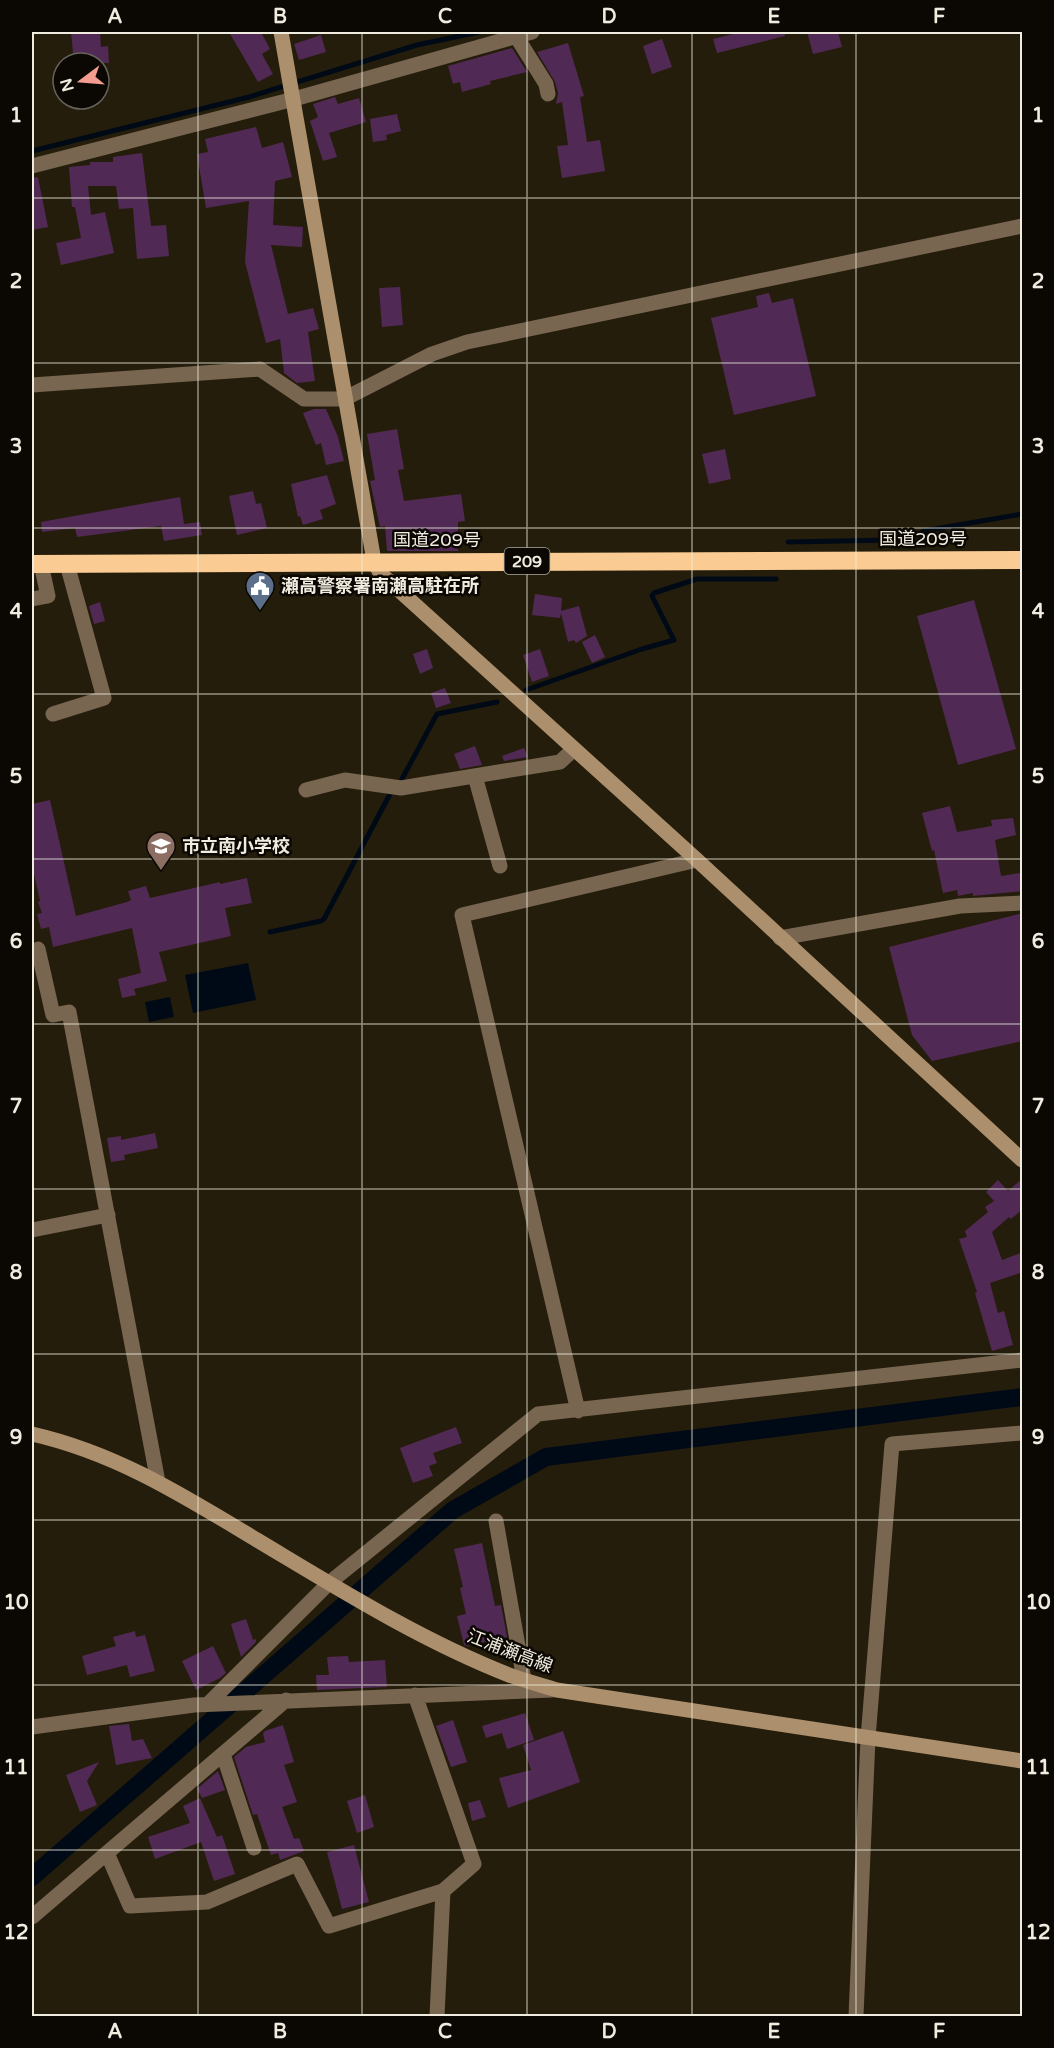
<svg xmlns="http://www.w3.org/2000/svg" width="1054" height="2048" font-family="'Varela Round','Noto Sans JP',sans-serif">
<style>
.water{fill:#000a17}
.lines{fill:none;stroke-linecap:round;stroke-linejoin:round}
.stream{stroke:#000a17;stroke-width:5}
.canal{stroke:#000a17;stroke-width:18}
.building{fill:#512955}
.street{stroke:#786650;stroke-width:15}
.secondary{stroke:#ac8f6c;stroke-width:15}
.highway{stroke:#facc94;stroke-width:18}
.grid{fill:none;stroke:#f1ece0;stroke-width:1.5;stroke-opacity:0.55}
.labels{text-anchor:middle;stroke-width:5;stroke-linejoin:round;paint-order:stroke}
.shield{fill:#0b0803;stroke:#aca89e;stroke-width:1.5}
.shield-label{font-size:16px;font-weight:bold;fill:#f1ece0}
.street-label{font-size:18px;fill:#f1ece0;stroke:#0b0803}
.poi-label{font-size:18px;font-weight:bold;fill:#f1ece0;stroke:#0b0803;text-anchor:start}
.neatline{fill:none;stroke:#f1ece0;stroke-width:2}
.grid-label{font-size:20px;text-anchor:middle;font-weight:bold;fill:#f1ece0}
</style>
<rect width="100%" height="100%" fill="#251d0b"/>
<path class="water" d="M248 963 256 1000 193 1013 185 975Z
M170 997 174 1017 149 1022 145 1002Z"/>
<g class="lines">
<path class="stream" d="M32 151 249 97 417 45 479 32
M923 531 1022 514
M788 542 892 540 913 532
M526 690 642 649 674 640 652 596 654 593 697 579H776
M402 779 437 714 497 702
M270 932 321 921 324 919 390 794"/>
<path class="canal" d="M32 1877 453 1510 546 1457 1022 1397"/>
</g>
<path class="building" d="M71 32H100L101 47 108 46 109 63H74Z
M229 32H261L270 49 262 54 273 74 258 82Z
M741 32H784L785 36 717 53 713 39Z
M807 32H838L842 47 813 54Z
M321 35 326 52 299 60 294 44Z
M662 39 672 67 652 74 643 46Z
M568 43 584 96 580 97 587 142 600 140 605 171 562 178 557 146 568 145 562 102 556 104 558 93 555 82 537 52Z
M512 48 527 72 490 81 491 84 462 92 460 82 453 84 448 66Z
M335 97 338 104 359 98 366 122 329 133 337 157 323 161 310 121 318 117 313 104Z
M397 114 401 131 386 135 387 140 373 142 370 119Z
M256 127 262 148 283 142 292 177 275 181 273 225 303 227 302 247 271 245 288 314 313 308 319 329 308 332 315 381 297 383 284 373 280 339 266 343 245 262 249 201 206 208 197 154 208 152 205 139Z
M142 153 151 226 166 225 169 256 137 259 133 208 119 209 116 186H88L91 215 105 212 114 253 61 265 56 243 81 238 75 207H72L69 167 90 165V162H113V157Z
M38 177 48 227 32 230V178Z
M400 287 403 325 382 327 379 288Z
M769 293 772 303 793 298 816 396 734 415 711 318 758 307 756 296Z
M314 409H326L338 437 344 461 326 465 321 443 316 445 303 413Z
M397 429 404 469 398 470 404 501 461 494 465 521 458 522V551H387L385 526 380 527 370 481 375 480 367 434Z
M725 449 731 479 709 484 702 454Z
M327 475 336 504 320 510 323 519 303 525 300 516 298 517 291 484Z
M253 491 256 504 261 503 267 528 237 535 229 496Z
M180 497 184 524 200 522 202 535 164 541 161 526 77 537 75 528 42 532 41 522Z
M535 594 562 598 561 611 579 606 587 636 576 643 574 640 568 642 561 613 560 618 532 615Z
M974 600 1016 749 958 765 917 616Z
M100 602 105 621 94 624 89 606Z
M595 635 605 657 592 663 582 642Z
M427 649 433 668 420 674 413 654Z
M540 649 549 676 532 682 523 655Z
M445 688 451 703 436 708 431 693Z
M475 746 482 765 460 769 454 754Z
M524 748 528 757 504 761 502 756Z
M50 800 76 916 127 902 131 900 128 891 146 886 150 898 220 882V884L247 878 252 903 225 908 231 936 159 952 167 981 134 989 136 995 122 998 118 979 141 973 132 928 53 947 49 927 41 929 37 914 42 913 38 902 40 901 32 865V804Z
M950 806 957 832 992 826 991 820 1013 818 1016 835 995 840 1001 876 1020 873 1023 891 973 896V893L958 896 957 890 943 893 934 850 932 851 922 813Z
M1023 913V1041L932 1061 912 1035 889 947Z
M155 1133 158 1148 124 1155 125 1160 111 1162 107 1138 121 1136V1140Z
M1023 1178V1209L1011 1219 1009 1217 992 1232 1002 1260 1023 1252V1272L990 1283 998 1313 1004 1311 1013 1345 992 1351 975 1293 977 1292 959 1239 967 1237 965 1231 988 1212 985 1207 994 1201 986 1192 998 1180 1008 1191Z
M456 1427 462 1443 433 1453 437 1463 429 1466 433 1476 413 1483 400 1448Z
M482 1543 495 1606 501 1605 507 1637 467 1646 464 1645 457 1616 466 1614 460 1588 463 1587 454 1549Z
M246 1619 253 1640 256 1639V1642L241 1657 231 1624Z
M135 1631 136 1637 145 1635 155 1671 130 1677 127 1665 87 1675 82 1656 116 1646 113 1637Z
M213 1646 226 1673 220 1678 196 1690 182 1661Z
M348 1656 349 1662 385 1660 387 1687 317 1690 316 1675H329L327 1657Z
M525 1713 534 1740 507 1749 502 1733 486 1738 482 1726Z
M453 1720 467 1762 451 1767 436 1726Z
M129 1724 132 1741 143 1739 152 1758 116 1765 109 1726Z
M283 1725 294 1762 284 1765 297 1802 282 1807 294 1839 299 1838 304 1851 280 1860 278 1853 271 1855 257 1814 253 1815 234 1757 246 1747 265 1742 263 1733 265 1731Z
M563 1731 580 1782 508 1808 499 1778 531 1770 523 1745Z
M99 1762 87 1781 97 1805 80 1812 66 1775Z
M218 1771 225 1790 202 1798 197 1789Z
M365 1795 374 1827 357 1833 347 1801Z
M200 1798 217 1837 222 1835 235 1874 214 1881 201 1842 155 1859 148 1837 190 1823 183 1806Z
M480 1800 486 1817 472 1821 468 1803Z
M354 1845 369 1902 342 1909 327 1852Z"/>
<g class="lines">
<path class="street" d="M516 36 546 84 548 94
M32 166 294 99 532 32
M32 385 260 369 304 399H344L432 354 467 342 1022 226
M32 599 48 596 41 564
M53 714 104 698 67 564
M475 776 500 866
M306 790 345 780 401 788 560 762 574 749
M780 938 960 906 1022 903
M38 949 53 1015 69 1012 158 1482
M32 1230 108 1215
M578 1411 462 915 697 860
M496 1521 524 1680
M208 1704 329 1583 538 1414 1022 1360
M32 1727 194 1705 552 1690
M223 1754 254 1848
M107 1853 130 1906 207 1902 297 1864 329 1926 443 1891 474 1864 415 1695
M32 1917 286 1700
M437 2016 443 1891
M856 2016 868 1738 892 1444 1022 1433"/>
<path class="secondary" d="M281 32 374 561 380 573 697 860 1022 1160
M32 1434C116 1453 184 1496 257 1540 339 1589 420 1640 509 1675 525 1681 541 1685 557 1690L1022 1761"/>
<path class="highway" d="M32 564 1022 560"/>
</g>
<path class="grid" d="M198 32V2016M362 32V2016M527 32V2016M692 32V2016M856 32V2016M32 198H1022M32 363H1022M32 528H1022M32 694H1022M32 859H1022M32 1024H1022M32 1189H1022M32 1354H1022M32 1520H1022M32 1685H1022M32 1850H1022"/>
<defs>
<g id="civic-pin" transform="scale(1.5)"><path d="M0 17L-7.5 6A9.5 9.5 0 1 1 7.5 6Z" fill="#5c6f8a" stroke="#0b0803"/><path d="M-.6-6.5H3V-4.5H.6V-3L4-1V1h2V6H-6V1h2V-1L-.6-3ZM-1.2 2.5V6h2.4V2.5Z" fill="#fff"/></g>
<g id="school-pin" transform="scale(1.5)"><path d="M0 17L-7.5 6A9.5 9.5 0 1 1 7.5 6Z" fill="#8d6e63" stroke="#0b0803"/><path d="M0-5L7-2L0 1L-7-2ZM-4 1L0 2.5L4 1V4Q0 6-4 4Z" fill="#fff"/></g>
</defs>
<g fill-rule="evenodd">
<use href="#civic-pin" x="260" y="586"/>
<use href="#school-pin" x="161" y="846"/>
</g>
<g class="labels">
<rect class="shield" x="504.5" y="548" width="45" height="26" rx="4.5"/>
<g class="shield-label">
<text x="527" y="567">209</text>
</g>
<g class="street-label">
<text x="923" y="545">国道209号</text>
<text x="437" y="546">国道209号</text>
<text transform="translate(510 1651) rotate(21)" y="6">江浦瀬高線</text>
</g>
<g class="poi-label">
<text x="281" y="592">瀬高警察署南瀬高駐在所</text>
<text x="182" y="852">市立南小学校</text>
</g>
</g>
<rect width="1054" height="2048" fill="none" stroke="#0b0803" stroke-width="66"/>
<g transform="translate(81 81) rotate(254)"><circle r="28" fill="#0b0803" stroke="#67635b" stroke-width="1.5"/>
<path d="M0-4.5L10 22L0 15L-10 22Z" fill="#f59c91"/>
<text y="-9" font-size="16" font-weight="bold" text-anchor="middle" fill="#f1ece0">N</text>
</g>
<rect x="33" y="33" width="988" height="1982" class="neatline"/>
<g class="grid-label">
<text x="115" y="23">A</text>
<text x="280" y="23">B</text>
<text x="445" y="23">C</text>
<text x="609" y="23">D</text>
<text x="774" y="23">E</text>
<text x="939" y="23">F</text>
<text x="16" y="122">1</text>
<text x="1038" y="122">1</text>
<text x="16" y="288">2</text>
<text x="1038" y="288">2</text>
<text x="16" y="453">3</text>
<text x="1038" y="453">3</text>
<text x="16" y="618">4</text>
<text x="1038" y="618">4</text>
<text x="16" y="783">5</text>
<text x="1038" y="783">5</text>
<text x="16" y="948">6</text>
<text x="1038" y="948">6</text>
<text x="16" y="1113">7</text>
<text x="1038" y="1113">7</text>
<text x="16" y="1279">8</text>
<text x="1038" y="1279">8</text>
<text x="16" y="1444">9</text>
<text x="1038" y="1444">9</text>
<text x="16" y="1609">10</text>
<text x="1038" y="1609">10</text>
<text x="16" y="1774">11</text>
<text x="1038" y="1774">11</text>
<text x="16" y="1939">12</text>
<text x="1038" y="1939">12</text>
<text x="115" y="2038">A</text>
<text x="280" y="2038">B</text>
<text x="445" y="2038">C</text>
<text x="609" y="2038">D</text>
<text x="774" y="2038">E</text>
<text x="939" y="2038">F</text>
</g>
</svg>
